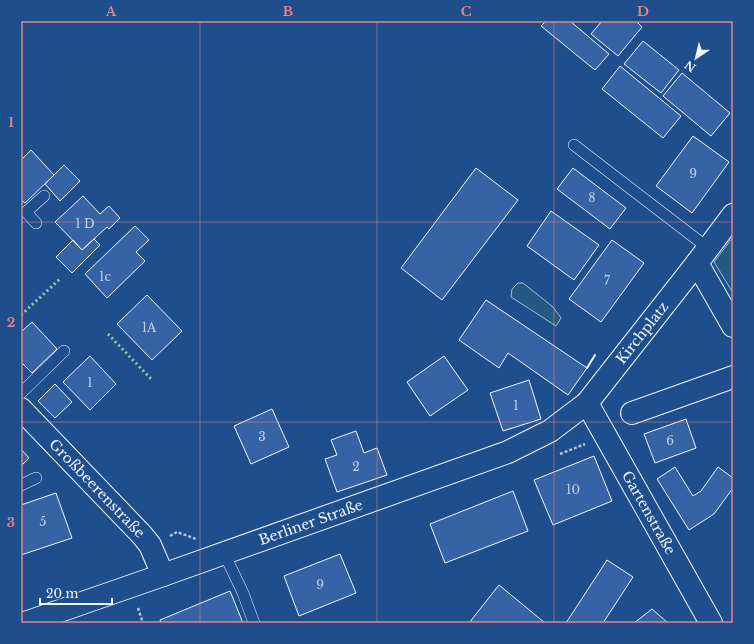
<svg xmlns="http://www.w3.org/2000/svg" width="754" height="644" font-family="'Libre Baskerville',serif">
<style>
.green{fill:#245a82;stroke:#a8bbd7}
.building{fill:#3563a3;stroke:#f2f6ff}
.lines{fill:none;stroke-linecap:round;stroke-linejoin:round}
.lane-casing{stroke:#f2f6ff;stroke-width:12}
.street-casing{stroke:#f2f6ff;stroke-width:24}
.secondary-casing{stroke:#f2f6ff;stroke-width:24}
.path{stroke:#b3c4dc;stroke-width:2.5;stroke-dasharray:3 2;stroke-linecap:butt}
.lane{stroke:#1f4e8c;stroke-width:11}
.street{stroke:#1f4e8c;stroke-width:22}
.secondary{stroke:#1f4e8c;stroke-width:22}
.hedge{stroke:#97c8a6;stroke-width:3;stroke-dasharray:2 3;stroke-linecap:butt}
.wall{stroke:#f2f6ff;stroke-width:2}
.grid{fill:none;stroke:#e38589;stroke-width:1;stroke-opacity:0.55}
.labels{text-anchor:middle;stroke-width:3;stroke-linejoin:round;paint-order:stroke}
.number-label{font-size:12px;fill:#c3d1e8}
.street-label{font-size:14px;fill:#f2f6ff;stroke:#1f4e8c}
.neatline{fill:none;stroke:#e38589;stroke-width:1.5}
.grid-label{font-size:13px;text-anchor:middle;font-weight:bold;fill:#e38589}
</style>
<rect width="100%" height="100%" fill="#1f4e8c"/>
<path class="green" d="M733 237V293L714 262Z
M518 283H523L553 307 561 318 556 326 511 297 512 289Z"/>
<path class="building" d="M546 21H570L609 54 595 70 541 26Z
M602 21H636L642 27 618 56 591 34Z
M643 41 679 70 661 93 624 64Z
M620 66 681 116 663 138 602 89Z
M682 73 730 113 711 136 663 96Z
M693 136 729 162 692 213 656 186Z
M31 150 54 175 25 203 21 200V160Z
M64 165 80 181 60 201 45 184Z
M476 168 518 200 442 300 401 268Z
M573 168 626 208 610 229 557 189Z
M83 196 100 214 109 206 120 218 109 229 107 227 82 250 55 222Z
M551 211 599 245 574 280 527 246Z
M135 226 149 240 136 252 145 261 107 298 85 274Z
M94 239 100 245 72 273 56 257 73 240 82 250Z
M612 240 644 263 601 322 569 299Z
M147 295 182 331 152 360 117 324Z
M486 300 587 368 568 395 508 353 499 368 459 340Z
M32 322 57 349 32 373 21 362V332Z
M90 356 116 384 90 410 63 382Z
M444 356 468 390 430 416 407 382Z
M529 380 541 419 503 431 490 393Z
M55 384 72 402 55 418 38 401Z
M272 409 289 447 251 464 234 426Z
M686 419 696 448 655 463 644 434Z
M356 431 364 453 377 448 387 475 337 492 325 459 337 455 331 440Z
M21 449 29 458 21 466Z
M594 456 612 501 553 525 534 480Z
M675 467 693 496 701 491 718 467 733 478V488L714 514 689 530 657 479Z
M513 491 528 531 445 563 430 524Z
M56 493 72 538 21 555V505Z
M340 554 356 593 299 616 284 576Z
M607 560 633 577 603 623H566Z
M499 585 545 623H469Z
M230 591 243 623H161L160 620Z
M652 609 668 623H634Z"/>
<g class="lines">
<g class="lane-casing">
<path id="lane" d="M574 145 708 248
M36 223 26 212 44 196
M21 393 64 351
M21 485 36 478
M224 553 243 593 254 623"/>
</g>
<g class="street-casing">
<g id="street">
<path d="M697 263 733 326"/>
<path id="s1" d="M587 403 711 623"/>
<path id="s2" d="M21 409 142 535 150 545 163 575"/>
<path d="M632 413 733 377"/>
</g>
</g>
<g class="secondary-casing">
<g id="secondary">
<path id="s3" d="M25 623 163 575 508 452 550 431 587 403 697 263 733 215"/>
</g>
</g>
<path class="path" d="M560 454 585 444
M170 536 177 532 196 539
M138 608 143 623"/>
<use href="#lane" class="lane"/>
<use href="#street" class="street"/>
<use href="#secondary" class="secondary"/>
<path class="hedge" d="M21 222 24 225
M21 315 61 278
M108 334 153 381"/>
<path class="wall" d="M587 368 595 355"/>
</g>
<path class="grid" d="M200 21V623M377 21V623M554 21V623M21 222H733M21 422H733"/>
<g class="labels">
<g class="number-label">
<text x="693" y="178">9</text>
<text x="592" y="202">8</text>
<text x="85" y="228">1 D</text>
<text x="105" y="281">1c</text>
<text x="607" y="285">7</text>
<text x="149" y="332">1A</text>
<text x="90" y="387">1</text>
<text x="516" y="410">1</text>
<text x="262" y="441">3</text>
<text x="670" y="445">6</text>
<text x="356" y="471">2</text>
<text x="573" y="494">10</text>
<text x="43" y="526">5</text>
<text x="320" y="589">9</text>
</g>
<g class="street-label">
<text dy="5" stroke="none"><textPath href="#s3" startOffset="695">Kirchplatz</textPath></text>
<text dy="5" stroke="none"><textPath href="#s2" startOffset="110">Großbeerenstraße</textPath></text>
<text dy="5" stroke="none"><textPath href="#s1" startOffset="126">Gartenstraße</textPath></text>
<text dy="5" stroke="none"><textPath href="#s3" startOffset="303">Berliner Straße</textPath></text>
</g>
</g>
<rect width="754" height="644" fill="none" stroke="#1f4e8c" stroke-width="44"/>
<g transform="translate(696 58) rotate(215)" stroke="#1f4e8c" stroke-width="3" paint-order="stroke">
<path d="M0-3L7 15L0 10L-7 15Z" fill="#f2f6ff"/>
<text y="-6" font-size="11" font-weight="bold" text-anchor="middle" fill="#f2f6ff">N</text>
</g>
<path d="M40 598v6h72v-6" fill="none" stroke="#f2f6ff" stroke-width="2"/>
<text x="46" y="598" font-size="12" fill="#f2f6ff" stroke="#1f4e8c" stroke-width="3" paint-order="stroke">20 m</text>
<rect x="22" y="22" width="710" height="600" class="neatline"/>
<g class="grid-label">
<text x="111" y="16">A</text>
<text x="288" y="16">B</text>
<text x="466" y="16">C</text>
<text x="643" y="16">D</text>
<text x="11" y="127">1</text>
<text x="11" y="327">2</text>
<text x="11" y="527">3</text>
</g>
</svg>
